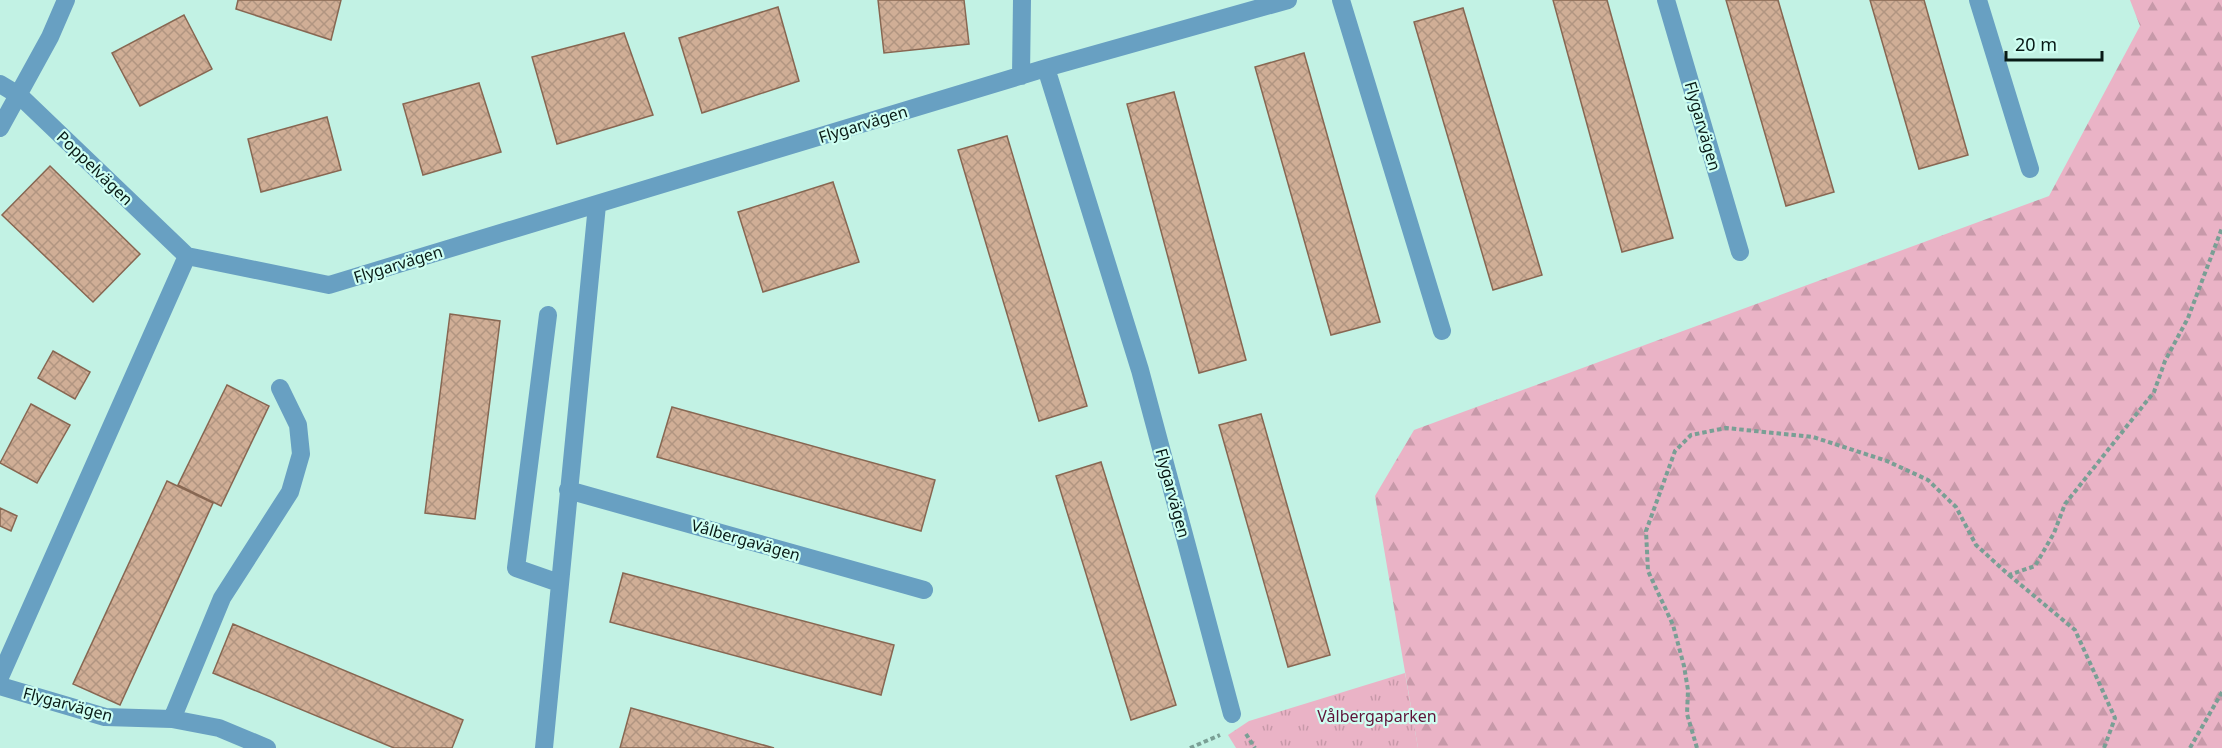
<svg xmlns="http://www.w3.org/2000/svg" width="2222" height="748" font-family="'Noto Sans',sans-serif">
<style>
.forest{fill:url(#forest-firs)}
.park{fill:url(#park-tufts)}
.building{fill:url(#building-cross-hatch);stroke:#876752;stroke-width:1.5}
.lines{fill:none;stroke-linecap:round;stroke-linejoin:round}
.path{stroke:#7a9f95;stroke-width:4;stroke-dasharray:4.5 3;stroke-linecap:butt}
.minor{stroke:#68a0c2;stroke-width:18}
.labels{text-anchor:middle;stroke-width:4.5;stroke-linejoin:round;paint-order:stroke}
.street-label{font-size:16px;fill:#081a16;stroke:#cffff2}
.park-label{font-size:16px;fill:#5f1338;stroke:#cffff2}
</style>
<defs>
<pattern id="forest-firs" width="22" height="20" patternUnits="userSpaceOnUse" patternTransform="scale(1.5)"><rect width="22" height="20" fill="#eab3c6"/><path d="M5 1l3.5 6h-7zM16 11l3.5 6h-7z" fill="#c799a9"/></pattern>
<pattern id="park-tufts" width="24" height="20" patternUnits="userSpaceOnUse" patternTransform="scale(1.5)"><rect width="24" height="20" fill="#eab3c6"/><path d="M3 7l-1-3M5 7V3M7 7l1-3M15 17l-1-3M17 17v-4M19 17l1-3" fill="none" stroke="#c799a9"/></pattern>
<pattern id="building-cross-hatch" width="8" height="8" patternUnits="userSpaceOnUse" patternTransform="scale(1.5)"><rect width="8" height="8" fill="#d0ae96"/><path d="M0 0l8 8M0 8l8-8" fill="none" stroke="#b19581"/></pattern>
</defs>
<rect width="100%" height="100%" fill="#c2f2e4"/>
<path class="forest" d="M2130 0H2222V748H1418L1375 496 1414 430 2049 196 2140 26Z"/>
<path class="park" d="M1405 673 1418 748H1236L1228 735 1249 721Z"/>
<path class="building" d="M238 0H341L331 40 236 9Z
M878 0H964L969 44 884 53Z
M1553 0H1607L1673 238 1622 252Z
M1726 0H1778L1834 192 1786 206Z
M1870 0H1924L1968 155 1919 169Z
M778 7 799 81 702 113 679 38Z
M1463 8 1542 275 1493 290 1414 22Z
M184 15 212 69 140 106 112 53Z
M624 33 653 115 557 144 532 57Z
M1304 53 1380 322 1331 335 1255 67Z
M479 83 501 152 423 175 403 104Z
M1174 92 1246 360 1199 373 1127 104Z
M327 117 341 170 261 192 248 139Z
M1007 136 1087 406 1039 421 958 150Z
M50 166 140 254 93 302 2 215Z
M833 182 859 262 763 292 738 212Z
M450 314 500 321 475 519 425 513Z
M53 351 90 372 75 399 38 378Z
M227 385 269 406 221 506 178 485Z
M31 404 70 425 37 483 0 463Z
M672 407 935 480 921 531 657 457Z
M1261 414 1330 655 1288 667 1219 425Z
M1101 462 1176 705 1131 720 1056 476Z
M167 481 213 503 120 705 73 684Z
M0 508 17 516 11 531 0 526Z
M623 573 894 645 881 695 610 622Z
M233 624 463 720 452 748H394L213 673Z
M631 708 774 748H620Z"/>
<g class="lines">
<path class="path" d="M2009 575 2075 630 2115 718 2104 748
M1246 734 1255 748
M1190 748 1220 735
M1697 748 1687 714 1688 690 1684 666 1673 625 1648 571 1646 531 1675 451 1691 435 1726 428 1813 437 1887 461 1928 480 1956 507 1976 545 2009 575 2035 566 2054 533 2065 504 2154 392 2165 361 2188 318 2222 228
M2190 748 2222 692"/>
<path class="minor" d="M1341 0 1442 331
M1666 0 1740 252
M1978 0 2030 169
M1046 68 1140 370 1232 714
M1021 76 1022 0
M0 84 20 96 187 256
M0 128 50 37 66 0
M548 315 516 568 559 583
M568 490 924 590
M0 677 187 256 329 285 1046 68 1288 0
M0 686 105 717 172 719 219 728 267 748
M172 719 222 598 290 492 301 454 298 425 280 388
M544 748 597 205"/>
</g>
<g class="labels">
<g class="street-label">
<text transform="translate(863 124) rotate(-17)" y="6">Flygarvägen</text>
<text transform="translate(1703 126) rotate(74)" y="6">Flygarvägen</text>
<text transform="translate(95 168) rotate(44)" y="6">Poppelvägen</text>
<text transform="translate(398 264) rotate(-17)" y="6">Flygarvägen</text>
<text transform="translate(1173 493) rotate(75)" y="6">Flygarvägen</text>
<text transform="translate(746 540) rotate(16)" y="6">Vålbergavägen</text>
<text transform="translate(68 704) rotate(15)" y="6">Flygarvägen</text>
</g>
<g class="park-label">
<text x="1377" y="722">Vålbergaparken</text>
</g>
</g>
<path d="M2006 51v9h96v-9" fill="none" stroke="#081a16" stroke-width="3"/>
<text x="2015" y="51" font-size="18" fill="#081a16" stroke="#cffff2" stroke-width="4.5" paint-order="stroke">20 m</text>
</svg>
